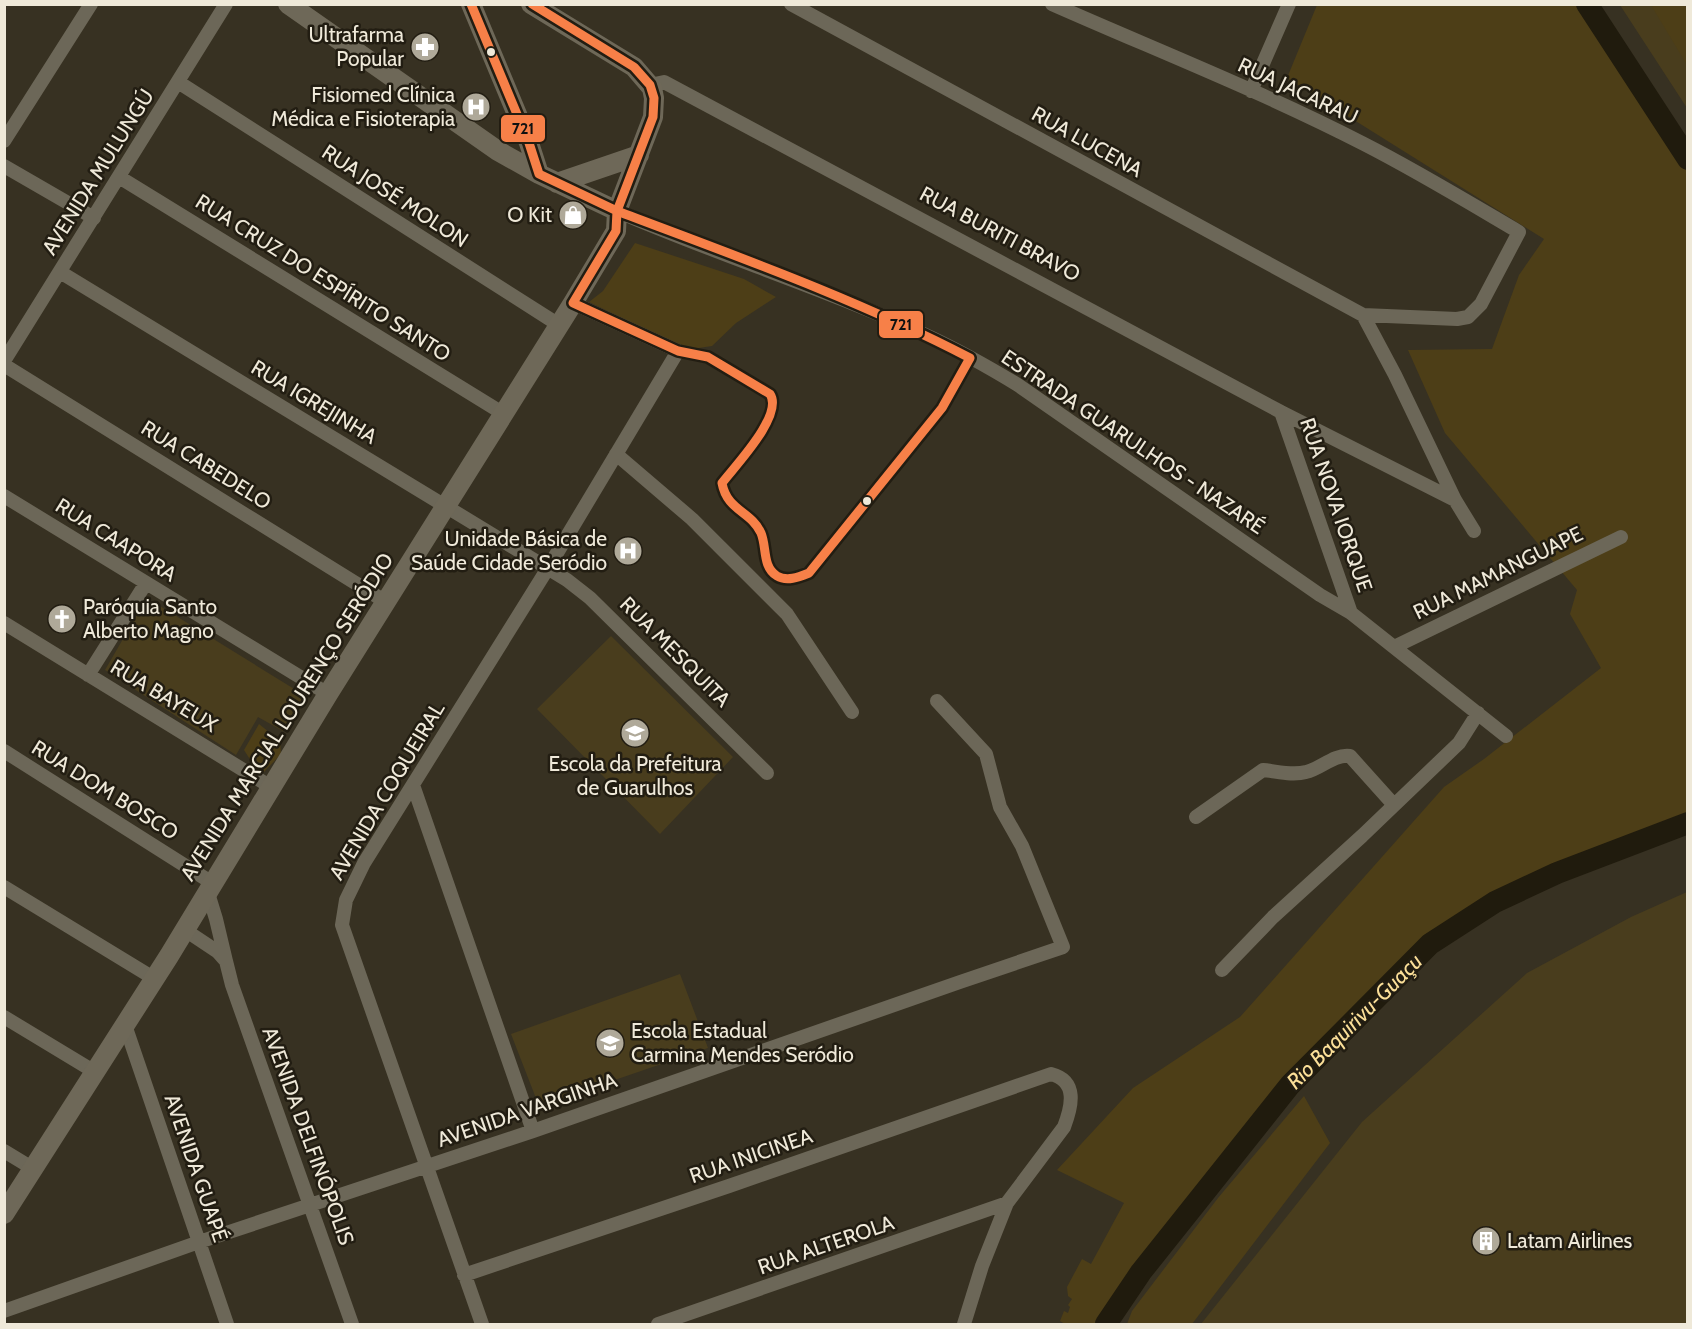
<svg xmlns="http://www.w3.org/2000/svg" width="1692" height="1329" font-family="Cabin,sans-serif">
<style>
.built{fill:#493d1d}
.green{fill:#4d3e17}
.lines{fill:none;stroke-linecap:round;stroke-linejoin:round}
.river{stroke:#201b0d;stroke-width:22}
.minor{stroke:#6c6758;stroke-width:14}
.secondary{stroke:#6e6858;stroke-width:20}
.bus-1-casing{stroke:#221d12;stroke-width:14}
.bus-1{stroke:#f78048;stroke-width:9}
.bus-dot{fill:#efe9d9;stroke:#221d12;stroke-width:2}
.labels{text-anchor:middle;stroke-width:5;stroke-linejoin:round;paint-order:stroke}
.poi-label{font-size:21px;fill:#efe9d9;stroke:#221d12;text-anchor:end}
.street-label{font-size:21px;fill:#efe9d9;stroke:#221d12}
.water-label{font-size:22px;font-style:italic;fill:#fbdf98;stroke:#221d12}
.line-badge{stroke:#221d12;stroke-width:2}
.pale-badge-label{font-size:16px;text-anchor:middle;font-weight:bold;fill:#111}
</style>
<rect width="100%" height="100%" fill="#373122"/>
<path class="built" d="M1620 5H1687V108Z
M145 601 155 603 304 695 283 731 258 717 236 755 105 670Z
M611 636 733 757 660 834 537 709Z
M1687 892V1324H1201L1362 1122 1527 973 1631 917Z
M680 974 708 1048 539 1106 511 1034Z"/>
<path class="green" d="M1317 5H1587L1687 159V823L1495 902 1370 991 1258 1126 1129 1290 1122 1286 1096 1324H1065L1060 1321 1064 1311 1068 1313 1070 1307 1068 1305 1072 1299 1068 1296 1067 1287 1082 1259 1091 1264 1124 1203 1057 1170 1133 1088 1240 1017 1444 787 1484 759 1601 668 1570 614 1577 590 1445 433 1408 350 1492 349 1519 275 1544 239 1287 78Z
M1651 5H1687V65Z
M635 243 744 279 776 297 736 323 712 346 692 349 661 337 589 302 603 291Z
M259 724 280 741 281 754 264 772 251 761 244 750Z
M1304 1096 1330 1143 1192 1324H1127L1132 1311 1218 1198Z"/>
<g class="lines">
<path class="river" d="M1587 4 1688 159
M1106 1324 1141 1272 1290 1085 1430 944 1495 902 1557 873 1688 823"/>
<path class="minor" d="M791 4 1363 315 1457 319 1468 317 1481 304 1519 232C1468 202 1417 171 1364 144 1263 92 1156 50 1052 4
M178 82 559 325
M650 85 664 82 1281 412 1455 500
M1251 91 1289 4
M4 141 91 4
M4 166 94 218
M119 177 504 414
M617 211C720 256 828 289 930 337 960 351 990 368 1018 385L1320 595 1351 613 1506 736
M60 272 567 580 590 598 767 773
M1363 315 1395 375 1455 500 1474 531
M4 361 226 4
M4 365 386 602
M1281 412 1351 613
M616 454 692 519 787 614 852 712
M4 496 328 694
M4 623 271 787
M1394 647 1621 537
M88 675 146 583
M4 751 214 884
M413 785 533 1131
M1196 817 1263 770C1276 771 1292 776 1306 772 1321 769 1333 754 1350 756L1394 805
M4 887 155 979
M185 930 218 952 226 961 216 919 208 893
M226 961 232 985 352 1324
M1222 970 1273 917 1362 836 1459 743 1478 713
M4 1017 95 1072
M125 1025 227 1324
M4 1151 32 1168
M464 1275 729 1186 1051 1074C1078 1081 1072 1106 1064 1127L1007 1203 982 1266 964 1324
M4 1311 199 1242 533 1131 960 982 1063 947 1022 846 1000 807 986 754 937 701
M482 1324 342 925 346 900 364 863 548 568 678 351 573 303
M658 1324 1007 1203"/>
<path class="secondary" d="M288 4 498 151 539 174 617 211
M471 4 529 143 539 174
M557 183 639 155
M4 1214 169 956 328 694 573 303 616 231 617 211 653 117 654 98 652 88 634 67 531 4"/>
<g class="bus-1-casing">
<path id="bus-1" d="M471 4 529 143 539 174 617 211
M532 4 634 67 650 85 654 98 653 117 617 211
M617 211C736 256 857 299 970 358L942 408 809 573C799 577 787 582 777 576 762 567 767 547 761 533 751 511 727 511 722 483 735 466 784 415 770 394L708 357 678 351 573 303 616 231Z"/>
</g>
<use href="#bus-1" class="bus-1"/>
</g>
<defs>
<g id="pharmacy-disc" transform="scale(1.5)"><circle r="9.5" fill="#afa999" stroke="#221d12"/><path d="M-2-6h4v4h4v4h-4v4h-4v-4h-4v-4h4Z" fill="#fff"/></g>
<g id="hospital-disc" transform="scale(1.5)"><circle r="9.5" fill="#afa999" stroke="#221d12"/><path d="M-5-5h3v3.5h4V-5h3V5h-3V1.5h-4V5h-3Z" fill="#fff"/></g>
<g id="shop-disc" transform="scale(1.5)"><circle r="9.5" fill="#afa999" stroke="#221d12"/><path d="M-5-2.5h2.3a2.7 3.5 0 0 1 5.4 0H5L5.5 6h-11ZM-1.5-2.5h3a1.5 2.3 0 0 0-3 0Z" fill="#fff"/></g>
<g id="church-disc" transform="scale(1.5)"><circle r="9.5" fill="#afa999" stroke="#221d12"/><path d="M-1.2-6h2.4v3.5h3.3v2.4h-3.3V6h-2.4V-.1h-3.3v-2.4h3.3Z" fill="#fff"/></g>
<g id="school-disc" transform="scale(1.5)"><circle r="9.5" fill="#afa999" stroke="#221d12"/><path d="M0-5L7-2L0 1L-7-2ZM-4 1L0 2.5L4 1V4Q0 6-4 4Z" fill="#fff"/></g>
<g id="building-disc" transform="scale(1.5)"><circle r="9.5" fill="#afa999" stroke="#221d12"/><path d="M-4-6H4V6H1V3H-1V6H-4ZM-2.5-4.3h1.7v1.8h-1.7ZM.8-4.3h1.7v1.8H.8ZM-2.5-1h1.7V.8h-1.7ZM.8-1h1.7V.8H.8Z" fill="#fff"/></g>
</defs>
<g fill-rule="evenodd">
<use href="#pharmacy-disc" x="425" y="47"/>
<use href="#hospital-disc" x="476" y="107"/>
<use href="#shop-disc" x="573" y="215"/>
<use href="#hospital-disc" x="628" y="551"/>
<use href="#church-disc" x="62" y="619"/>
<use href="#school-disc" x="635" y="733"/>
<use href="#school-disc" x="610" y="1043"/>
<use href="#building-disc" x="1486" y="1241"/>
</g>
<g class="bus-dot">
<circle cx="491" cy="52" r="5"/>
<circle cx="867" cy="501" r="5"/>
</g>
<g class="labels">
<g class="poi-label">
<text x="404" y="42">Ultrafarma<tspan x="404" dy="24">Popular</tspan></text>
<text x="455" y="102">Fisiomed Clínica<tspan x="455" dy="24">Médica e Fisioterapia</tspan></text>
<text x="552" y="222">O Kit</text>
<text x="607" y="546">Unidade Básica de<tspan x="607" dy="24">Saúde Cidade Seródio</tspan></text>
<text x="83" y="614" text-anchor="start">Paróquia Santo<tspan x="83" dy="24">Alberto Magno</tspan></text>
<text x="635" y="771" text-anchor="middle">Escola da Prefeitura<tspan x="635" dy="24">de Guarulhos</tspan></text>
<text x="631" y="1038" text-anchor="start">Escola Estadual<tspan x="631" dy="24">Carmina Mendes Seródio</tspan></text>
<text x="1507" y="1248" text-anchor="start">Latam Airlines</text>
</g>
<g class="street-label">
<text transform="translate(1298 91) rotate(25)" y="7">RUA JACARAU</text>
<text transform="translate(1087 142) rotate(29)" y="7">RUA LUCENA</text>
<text transform="translate(98 172) rotate(-58)" y="7">AVENIDA MULUNGÚ</text>
<text transform="translate(395 196) rotate(33)" y="7">RUA JOSÉ MOLON</text>
<text transform="translate(1000 234) rotate(28)" y="7">RUA BURITI BRAVO</text>
<text transform="translate(323 278) rotate(32)" y="7">RUA CRUZ DO ESPÍRITO SANTO</text>
<text transform="translate(314 402) rotate(31)" y="7">RUA IGREJINHA</text>
<text transform="translate(1133 442) rotate(34)" y="7">ESTRADA GUARULHOS - NAZARÉ</text>
<text transform="translate(206 465) rotate(32)" y="7">RUA CABEDELO</text>
<text transform="translate(1336 505) rotate(71)" y="7">RUA NOVA IORQUE</text>
<text transform="translate(116 540) rotate(32)" y="7">RUA CAAPORA</text>
<text transform="translate(1498 573) rotate(-26)" y="7">RUA MAMANGUAPE</text>
<text transform="translate(675 652) rotate(45)" y="7">RUA MESQUITA</text>
<text transform="translate(164 696) rotate(31)" y="7">RUA BAYEUX</text>
<text transform="translate(287 717) rotate(-58)" y="7">AVENIDA MARCIAL LOURENÇO SERÓDIO</text>
<text transform="translate(105 790) rotate(32)" y="7">RUA DOM BOSCO</text>
<text transform="translate(387 791) rotate(-59)" y="7">AVENIDA COQUEIRAL</text>
<text transform="translate(527 1110) rotate(-19)" y="7">AVENIDA VARGINHA</text>
<text transform="translate(308 1136) rotate(70)" y="7">AVENIDA DELFINÓPOLIS</text>
<text transform="translate(751 1156) rotate(-19)" y="7">RUA INICINEA</text>
<text transform="translate(196 1168) rotate(71)" y="7">AVENIDA GUAPÉ</text>
<text transform="translate(826 1245) rotate(-19)" y="7">RUA ALTEROLA</text>
</g>
<g class="water-label">
<text transform="translate(1354 1021) rotate(-45)" y="8">Rio Baquirivu-Guaçu</text>
</g>
</g>
<g class="line-badge">
<rect x="500" y="114" width="46" height="29" rx="6" fill="#f78048"/>
<rect x="878" y="310" width="46" height="29" rx="6" fill="#f78048"/>
</g>
<g class="pale-badge-label">
<text x="523" y="134">721</text>
<text x="901" y="330">721</text>
</g>
<rect width="1692" height="1329" fill="none" stroke="#efe9d9" stroke-width="12"/>
</svg>
